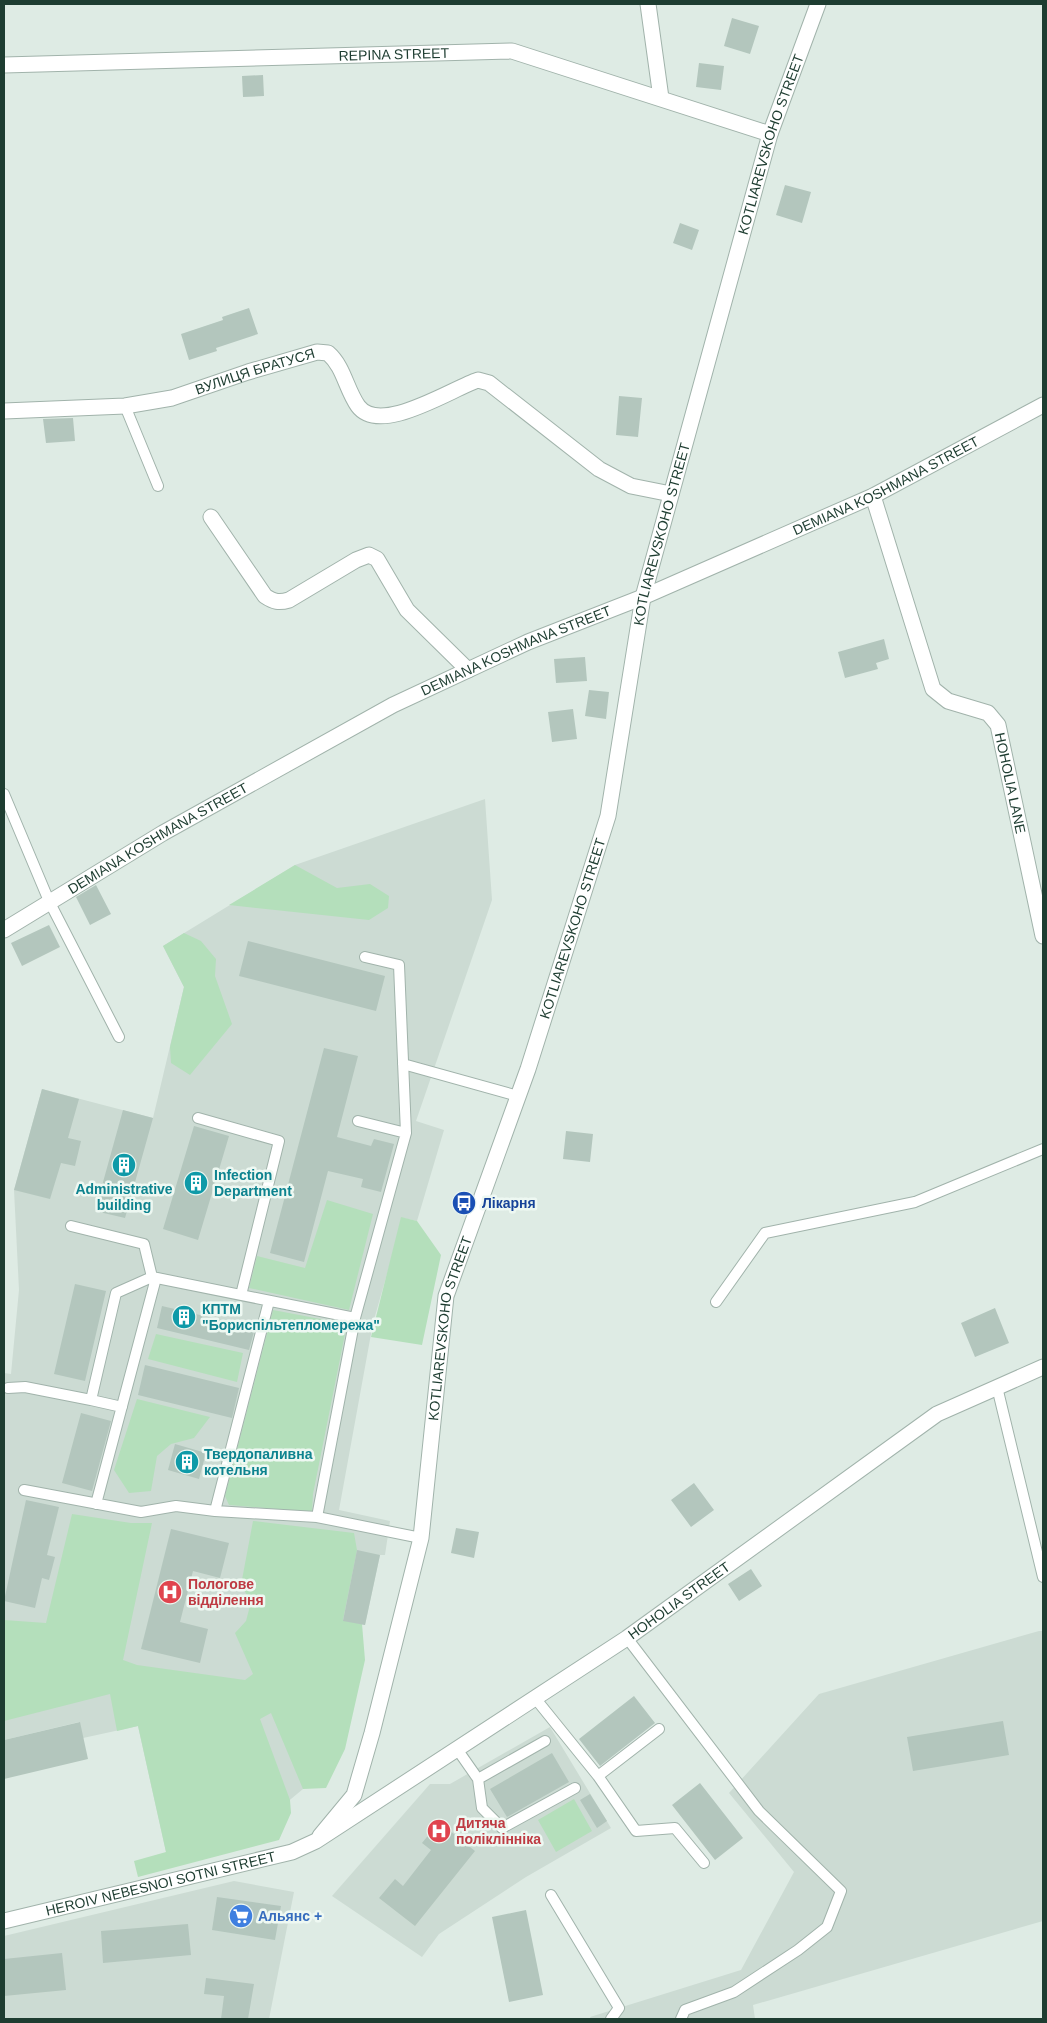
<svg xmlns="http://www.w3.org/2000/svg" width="1047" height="2023" font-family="Helvetica,sans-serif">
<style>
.built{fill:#ccdbd3}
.green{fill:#b4dfbb}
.building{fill:#b3c6bd}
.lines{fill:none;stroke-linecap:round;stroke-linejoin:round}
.service-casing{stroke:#a1b3ab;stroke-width:12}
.minor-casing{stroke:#a1b3ab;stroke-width:17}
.tertiary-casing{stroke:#a1b3ab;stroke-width:17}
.service{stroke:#fff;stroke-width:10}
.minor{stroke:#fff;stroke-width:15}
.tertiary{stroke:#fff;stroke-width:15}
.labels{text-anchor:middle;stroke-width:5;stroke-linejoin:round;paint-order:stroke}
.street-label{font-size:14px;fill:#1e3d31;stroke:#eef8f2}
.culture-label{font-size:14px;font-weight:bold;fill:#0d838f;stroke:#eef8f2;text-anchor:start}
.transit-label{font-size:14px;font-weight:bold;fill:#164399;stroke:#eef8f2;text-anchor:start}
.health-label{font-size:14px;font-weight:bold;fill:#be3a42;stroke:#eef8f2;text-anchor:start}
.shop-label{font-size:14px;font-weight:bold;fill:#366cbe;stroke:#eef8f2;text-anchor:start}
</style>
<rect width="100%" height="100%" fill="#deebe4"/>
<path class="built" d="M485 799 492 900 416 1121 444 1130 417 1221 403 1218 373 1323 339 1510 390 1521 385 1555H380L365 1625 343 1621 303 1789 250 1833 166 1852 138 1726 83 1738 79 1722 4 1740V1373L11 1374 19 1290 14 1190 42 1089 153 1118 184 987 163 946 295 865Z
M1039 1631H1043V1921L753 2005 755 2019H591L590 2017 741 1970 794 1872 729 1793 819 1694Z
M550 1727 611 1828 526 1877 439 1934 422 1957 332 1896 430 1784H450Z
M234 1881 294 1892 269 2019H4V1936Z"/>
<path class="green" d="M295 865 337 888 370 884 389 896 388 908 369 920 229 905Z
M184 933 201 941 216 959 215 976 232 1024 190 1075 171 1063 170 1047 184 987 163 946Z
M327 1200 373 1214 349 1310 249 1288 257 1256 305 1268Z
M401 1217 417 1221 441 1255 422 1345 371 1337Z
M273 1310 347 1324 313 1494 312 1512 229 1505 225 1496Z
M156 1334 243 1353 237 1382 148 1359Z
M137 1399 210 1417 194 1438 171 1444 157 1456 151 1491 129 1493 114 1470Z
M72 1514 131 1523H152L123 1660 137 1665 245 1680 253 1674 235 1633 246 1621 251 1602 241 1585 253 1521 354 1533 357 1550 343 1620 362 1624 365 1660 345 1749 326 1788 303 1789 271 1713 260 1719 290 1800 291 1813 279 1840 138 1877 134 1861 166 1852 138 1726 117 1731 110 1694 4 1721V1620L46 1623Z
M574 1799 592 1831 556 1852 538 1820Z"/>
<path class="building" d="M732 18 759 26 750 54 724 46Z
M699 63 724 66 721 90 696 87Z
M263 75 264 96 243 97 242 76Z
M785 185 811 192 802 223 776 215Z
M680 223 699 230 692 250 673 243Z
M249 308 258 334 216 348 217 351 189 360 181 334 223 320 222 317Z
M619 396 642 398 638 437 616 435Z
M73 418 75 441 46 443 43 419Z
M884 639 889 659 876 663 878 669 845 678 838 652Z
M585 657 587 681 556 683 554 659Z
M589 690 609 692 606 719 585 716Z
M573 709 577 739 552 742 548 712Z
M96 885 111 914 90 925 76 897Z
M49 925 60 947 22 966 11 943Z
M248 941 385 976 376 1011 239 976Z
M324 1048 358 1056 337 1137 371 1146 374 1139 394 1144 381 1192 361 1187 363 1179 328 1171 304 1262 270 1253Z
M42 1089 79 1099 68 1138 81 1141 75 1166 61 1163 50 1199 14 1190Z
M123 1110 153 1118 125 1218 95 1211Z
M194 1126 229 1136 198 1240 163 1229Z
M566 1131 593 1134 590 1162 563 1159Z
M75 1284 106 1291 85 1381 54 1374Z
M162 1306 255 1328 249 1350 157 1328Z
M995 1308 1009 1343 975 1357 961 1323Z
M145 1365 239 1388 232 1418 138 1395Z
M81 1413 111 1421 92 1491 62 1483Z
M175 1444 206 1453 199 1479 168 1470Z
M694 1483 714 1510 691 1527 671 1500Z
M26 1500 59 1507 47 1555 55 1557 49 1580 42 1578 35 1608 4 1601Z
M456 1528 479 1532 474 1558 451 1553Z
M171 1529 229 1543 220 1578 193 1571 180 1622 208 1629 200 1663 141 1649Z
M357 1550 380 1555 365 1625 343 1621Z
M751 1569 762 1586 739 1601 728 1584Z
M634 1696 655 1723 600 1766 579 1739Z
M1003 1721 1009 1755 913 1771 907 1737Z
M80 1722 88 1759 4 1779V1740Z
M552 1753 569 1782 507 1817 490 1789Z
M700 1783 743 1838 715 1860 672 1805Z
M590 1794 607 1821 597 1828 580 1800Z
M439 1822 475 1851 415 1926 379 1898 395 1879 403 1886 431 1850 422 1843Z
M217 1897 281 1906 275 1940 212 1930Z
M526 1910 543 1995 509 2002 492 1917Z
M188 1924 191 1955 103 1963 101 1931Z
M62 1953 66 1990 4 1996V1959Z
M206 1978 254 1984 248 2019H221L224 1996 204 1994Z"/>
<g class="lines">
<g class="service-casing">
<path id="service" d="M125 406 158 486
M4 794 49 901 119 1037
M365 957 399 965 406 1133
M403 1064 518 1096
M198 1118 279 1141 241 1295
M71 1226 144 1244 152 1277 355 1318
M716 1302 765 1233 915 1202 1043 1149
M997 1387 1043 1577
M8 1388 25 1387 91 1400 116 1293 152 1277
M91 1400 122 1407
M24 1490 141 1512 176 1506 215 1511 317 1517 421 1538
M96 1504 156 1278
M215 1511 269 1301
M317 1517 355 1318 406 1133 358 1121
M627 1638 759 1811 841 1891 827 1927 798 1950 734 1992 685 2010 681 2019
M535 1698 598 1776 636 1831 675 1828 704 1863
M457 1749 478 1779 482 1808 502 1828 575 1788
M598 1776 659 1729
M478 1779 545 1741
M551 1895 619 2008 611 2019"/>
</g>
<g class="minor-casing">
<g id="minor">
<path d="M648 4 661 98"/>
<path id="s1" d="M4 65 512 51 770 134"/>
<path id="s2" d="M4 411 125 406 172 398 248 372 317 352 328 353C344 367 346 389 358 406 380 436 451 389 478 380L489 383 599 469 631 486 671 494"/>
<path id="s3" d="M873 496 933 689 948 701 988 713 998 725 1043 936"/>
<path d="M211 517 265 596C274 602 279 603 289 600L356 560 369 555 377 559 407 610 468 670"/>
<path id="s4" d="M4 930 163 833 393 705 528 642 643 597 873 496 1043 405"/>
<path id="s5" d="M320 1836 354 1795 372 1733 421 1538 446 1296 528 1069 608 816 643 597 770 134 818 4"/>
</g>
</g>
<g class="tertiary-casing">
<g id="tertiary">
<path id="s6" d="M4 1921 292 1852 316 1841 627 1638 937 1414 1043 1367"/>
</g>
</g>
<use href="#service" class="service"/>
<use href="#minor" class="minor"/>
<use href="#tertiary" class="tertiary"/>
</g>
<defs>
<g id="building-disc" transform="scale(1.25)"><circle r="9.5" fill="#0f9aa8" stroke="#eef8f2"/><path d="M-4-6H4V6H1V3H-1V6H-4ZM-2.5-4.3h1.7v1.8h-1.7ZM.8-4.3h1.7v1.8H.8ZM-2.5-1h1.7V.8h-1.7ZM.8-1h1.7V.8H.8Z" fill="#fff"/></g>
<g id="bus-disc" transform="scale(1.25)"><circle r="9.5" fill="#1a4fb4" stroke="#eef8f2"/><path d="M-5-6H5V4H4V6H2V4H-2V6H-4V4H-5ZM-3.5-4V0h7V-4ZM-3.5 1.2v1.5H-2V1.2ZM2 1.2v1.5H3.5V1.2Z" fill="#fff"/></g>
<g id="hospital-disc" transform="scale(1.25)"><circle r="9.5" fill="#e0444e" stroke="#eef8f2"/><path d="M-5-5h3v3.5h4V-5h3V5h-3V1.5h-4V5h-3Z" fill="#fff"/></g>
<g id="supermarket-disc" transform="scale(1.25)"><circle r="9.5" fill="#3f7fe0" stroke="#eef8f2"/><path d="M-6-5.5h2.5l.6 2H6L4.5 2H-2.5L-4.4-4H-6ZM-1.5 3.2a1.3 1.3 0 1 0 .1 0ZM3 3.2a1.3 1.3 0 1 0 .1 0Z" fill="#fff"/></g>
</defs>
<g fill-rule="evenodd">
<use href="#building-disc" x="124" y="1165"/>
<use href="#building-disc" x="196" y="1183"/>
<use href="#bus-disc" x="464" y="1203"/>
<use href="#building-disc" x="184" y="1317"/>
<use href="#building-disc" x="187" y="1462"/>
<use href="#hospital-disc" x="170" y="1592"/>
<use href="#hospital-disc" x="439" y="1831"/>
<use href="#supermarket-disc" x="241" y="1916"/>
</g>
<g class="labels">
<g class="street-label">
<text dy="5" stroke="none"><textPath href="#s1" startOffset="390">REPINA STREET</textPath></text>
<text dy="5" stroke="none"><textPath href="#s5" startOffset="1761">KOTLIAREVSKOHO STREET</textPath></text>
<text dy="5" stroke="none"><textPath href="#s2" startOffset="256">ВУЛИЦЯ БРАТУСЯ</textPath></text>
<text dy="5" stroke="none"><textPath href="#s4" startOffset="989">DEMIANA KOSHMANA STREET</textPath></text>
<text dy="5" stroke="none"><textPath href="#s5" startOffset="1356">KOTLIAREVSKOHO STREET</textPath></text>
<text dy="5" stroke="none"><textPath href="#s4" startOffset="584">DEMIANA KOSHMANA STREET</textPath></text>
<text dy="5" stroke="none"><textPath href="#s3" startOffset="338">HOHOLIA LANE</textPath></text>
<text dy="5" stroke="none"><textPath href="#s4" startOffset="179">DEMIANA KOSHMANA STREET</textPath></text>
<text dy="5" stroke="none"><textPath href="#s5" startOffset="951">KOTLIAREVSKOHO STREET</textPath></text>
<text dy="5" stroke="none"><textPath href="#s5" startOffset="531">KOTLIAREVSKOHO STREET</textPath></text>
<text dy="5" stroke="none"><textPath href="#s6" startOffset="758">HOHOLIA STREET</textPath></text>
<text dy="5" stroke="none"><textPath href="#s6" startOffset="161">HEROIV NEBESNOI SOTNI STREET</textPath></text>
</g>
<g class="culture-label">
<text x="214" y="1180">Infection<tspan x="214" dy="16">Department</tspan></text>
<text x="124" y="1194" text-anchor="middle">Administrative<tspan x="124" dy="16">building</tspan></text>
<text x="202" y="1314">КПТМ<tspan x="202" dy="16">"Бориспільтепломережа"</tspan></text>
<text x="204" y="1459">Твердопаливна<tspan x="204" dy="16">котельня</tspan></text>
</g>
<g class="transit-label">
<text x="482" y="1208">Лікарня</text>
</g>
<g class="health-label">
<text x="188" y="1589">Пологове<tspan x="188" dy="16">відділення</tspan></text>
<text x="456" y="1828">Дитяча<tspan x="456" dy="16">поліклінніка</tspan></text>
</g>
<g class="shop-label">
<text x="258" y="1921">Альянс +</text>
</g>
</g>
<rect width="1047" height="2023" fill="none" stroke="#1e3d31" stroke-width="10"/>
</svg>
